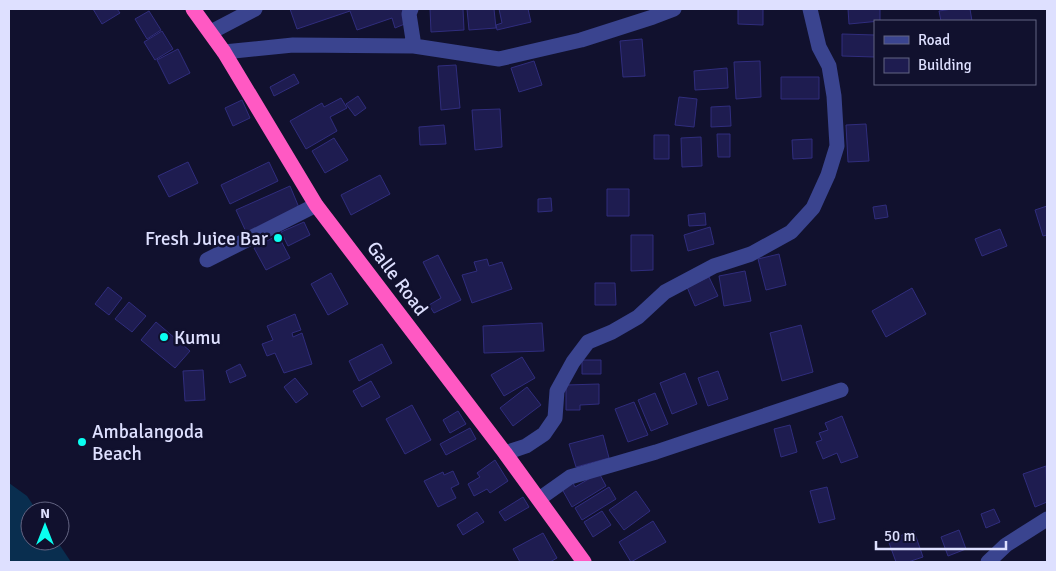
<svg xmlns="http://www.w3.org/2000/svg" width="1056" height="571" font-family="Signika,sans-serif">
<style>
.water{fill:#092e4f}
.building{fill:#1e1c50;stroke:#302d7d}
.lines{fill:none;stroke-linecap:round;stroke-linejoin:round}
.minor{stroke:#3a448f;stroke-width:15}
.highway{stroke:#ff59c3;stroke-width:15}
.poi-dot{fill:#0afff1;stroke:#11112e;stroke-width:2}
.labels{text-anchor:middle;stroke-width:5;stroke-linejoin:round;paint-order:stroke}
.poi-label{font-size:19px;fill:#dee0ff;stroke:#11112e;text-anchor:start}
.street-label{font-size:19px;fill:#dee0ff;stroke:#11112e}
</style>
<rect width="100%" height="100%" fill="#11112e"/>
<path class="water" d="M9 483 27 496 37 511H30V541H57L71 562H9Z"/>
<path class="building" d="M93 9H117L120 13 102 24Z
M290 9H402L407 23 395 28 392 18 357 30 350 11 297 29Z
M430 9H463L464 30 431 32Z
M467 9H494L496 28 469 30Z
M499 9H528L531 22 497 30 496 25 502 23Z
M738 9H763V25L738 24Z
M848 9H880V21L849 24Z
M952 9H970L972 21H941L939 11Z
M149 11 161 30 147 39 135 19Z
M162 31 173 49 155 60 144 42Z
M842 34 875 35V57L842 56Z
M642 39 645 76 623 77 620 41Z
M178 49 190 73 169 84 157 60Z
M534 61 542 85 519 92 511 68Z
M760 61 761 97 736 99 734 62Z
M456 65 460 108 441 110 438 66Z
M727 68 728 88 695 90 694 71Z
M294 74 299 83 274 96 270 87Z
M781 77H819V99H781Z
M358 96 366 108 355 116 346 104Z
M679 97 697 99 694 127 675 125Z
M341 98 347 108 330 117 337 131 306 149 290 121 322 103 324 107Z
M242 100 250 118 233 126 225 108Z
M730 106 731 126 711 127V107Z
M500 109 502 147 475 150 472 110Z
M866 124 869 161 848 162 846 125Z
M444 125 446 144 420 145 419 127Z
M717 134H730V157H718Z
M654 135H669V159H654Z
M701 137 702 166 682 167 681 138Z
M334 138 348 160 325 173 312 151Z
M812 139V158L793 159 792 140Z
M188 162 198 183 169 197 158 176Z
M269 162 278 181 230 204 221 185Z
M380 175 390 194 351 215 341 195Z
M290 186 300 210 247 234 236 210Z
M607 189H629V216H607Z
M551 198 552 211 538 212V199Z
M886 205 888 217 875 219 873 207Z
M1047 206V235L1043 236 1035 210Z
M705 213 706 225 689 226 688 215Z
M304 222 310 235 288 246 281 232Z
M710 227 714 244 688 251 684 235Z
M1000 229 1007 246 982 256 975 239Z
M278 235 290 258 266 270 254 248Z
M631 235H653V270L631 271Z
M779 254 786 285 766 290 758 259Z
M438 255 461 300 434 313 429 305 441 298 423 262Z
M487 259 489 266 502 262 512 289 472 303 462 275 477 271 474 262Z
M745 271 751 301 724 306 719 276Z
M331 273 348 304 328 315 311 284Z
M709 277 718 296 695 306 687 287Z
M595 283H615L616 305H595Z
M108 287 122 298 109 315 95 304Z
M912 288 926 314 886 337 872 311Z
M129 302 146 316 132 332 115 319Z
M295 314 301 330 292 333 293 337 302 333 312 364 284 373 275 353 267 356 262 344 273 340 267 326Z
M156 322 190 351 175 368 141 340Z
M542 323 544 351 484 353 483 326Z
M801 325 813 372 782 381 770 333Z
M382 344 392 363 359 381 349 361Z
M522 357 535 378 504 396 491 375Z
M582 360H601V374H582Z
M240 364 246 376 230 383 226 371Z
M203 370 205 400 185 401 183 371Z
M718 371 728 399 708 406 698 378Z
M685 373 697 404 672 414 660 383Z
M295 378 308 394 296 403 284 387Z
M371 381 380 397 362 407 353 391Z
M599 384V404L580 405V410H566V385Z
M527 387 541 405 513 426 500 408Z
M655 393 668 424 651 431 638 400Z
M634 402 648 435 628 442 615 409Z
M412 405 431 440 405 454 386 419Z
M458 411 466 424 450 433 443 420Z
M842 416 858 457 841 463 837 453 823 459 816 442 822 440 819 433 828 430 825 423Z
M790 425 797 452 781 457 774 429Z
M470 428 476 439 446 455 440 444Z
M603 435 609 458 576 467 569 444Z
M495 460 508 481 490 493 487 489 474 496 468 484 480 477 477 473Z
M1046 466 1047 502 1035 507 1023 474Z
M453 471 459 484 451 488 456 498 438 507 424 481 443 472 444 475Z
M599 473 606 486 572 507 562 489 573 483 575 487Z
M609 487 616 499 582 520 575 508Z
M827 487 835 519 819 523 810 491Z
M636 491 650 511 624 530 609 510Z
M523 497 529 507 505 521 499 512Z
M994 509 1000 522 986 528 981 514Z
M602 511 611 525 593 537 584 522Z
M477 512 484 522 463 535 457 525Z
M653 521 666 542 631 562 619 542Z
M959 530 966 549 948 556 941 537Z
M914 531 923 557 908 562H896L888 540Z
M543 533 557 558 550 562H520L513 549Z"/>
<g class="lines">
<path class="minor" d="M411 9 409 14 414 46
M211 32 255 9
M224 52 293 45 414 46 499 59 581 40 653 17 674 9
M207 260 316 205
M505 453 526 446 544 434 555 418 557 391 573 362 588 342 612 332 638 317 665 292 714 266 751 254 791 232 813 208 828 175 837 146 834 96 829 66 819 47 810 9
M539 499 570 477 656 452 841 390
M988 562 1006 545 1047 519"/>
<path class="highway" d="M193 9 224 52 316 205 505 453 584 562"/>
</g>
<g class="poi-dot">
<circle cx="278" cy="238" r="5"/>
<circle cx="164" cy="337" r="5"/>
<circle cx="82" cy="442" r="5"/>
</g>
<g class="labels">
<g class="poi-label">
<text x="268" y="245" text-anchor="end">Fresh Juice Bar</text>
<text x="174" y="344">Kumu</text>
<text x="92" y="438">Ambalangoda<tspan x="92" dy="22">Beach</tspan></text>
</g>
<g class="street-label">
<text transform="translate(398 278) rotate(53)" y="7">Galle Road</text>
</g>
</g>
<rect width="1056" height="571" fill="none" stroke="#dee0ff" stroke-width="20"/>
<rect x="874" y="20" width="162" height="65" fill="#11112e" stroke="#636482"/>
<rect x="884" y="36" width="25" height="8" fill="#3a448f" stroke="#636482"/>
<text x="918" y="45" font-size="15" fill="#dee0ff">Road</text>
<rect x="884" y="58" width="25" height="15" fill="#1e1c50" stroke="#636482"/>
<text x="918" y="70" font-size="15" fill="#dee0ff">Building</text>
<g transform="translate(45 526)"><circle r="24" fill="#11112e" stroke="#636482"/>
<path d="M0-4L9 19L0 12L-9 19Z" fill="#0afff1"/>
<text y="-8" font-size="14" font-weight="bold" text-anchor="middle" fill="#dee0ff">N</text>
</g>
<path d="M876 541v8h130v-8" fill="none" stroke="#dee0ff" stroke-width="2.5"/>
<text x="884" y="541" font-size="15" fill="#dee0ff" stroke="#11112e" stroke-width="4" paint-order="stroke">50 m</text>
</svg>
